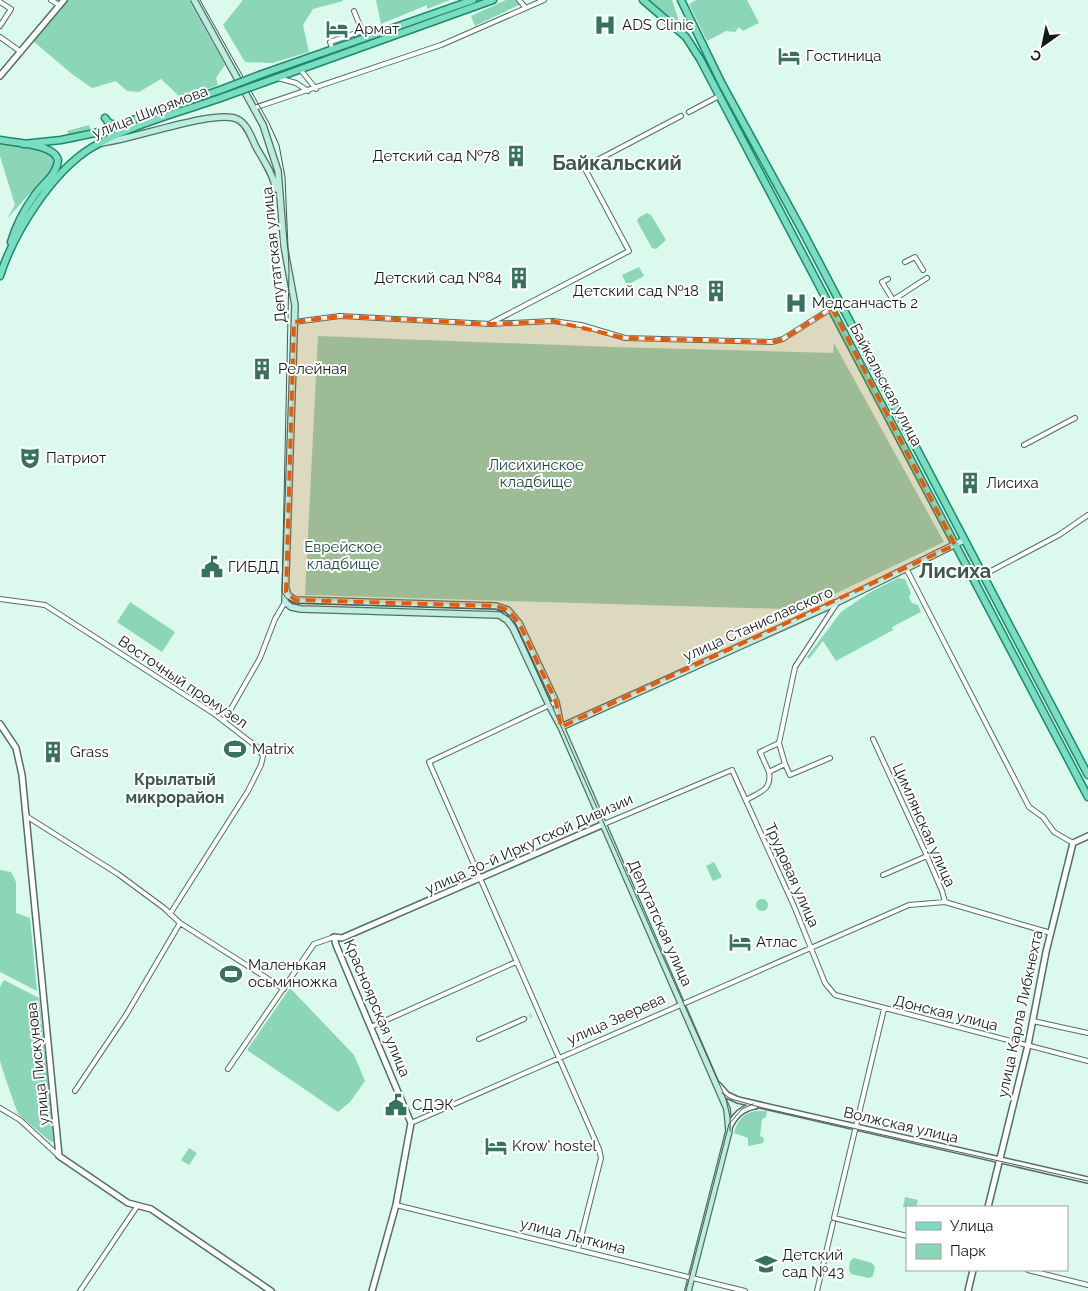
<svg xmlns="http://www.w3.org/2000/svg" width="1088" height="1291" font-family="Raleway,sans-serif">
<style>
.green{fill:#8bd5b8}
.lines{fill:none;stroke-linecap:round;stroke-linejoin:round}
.minor-tunnel{stroke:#bdd8cc;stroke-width:4;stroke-dasharray:4 2;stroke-linecap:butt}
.minor-casing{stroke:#546f64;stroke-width:6}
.tertiary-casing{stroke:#546f64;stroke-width:8}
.secondary-casing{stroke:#546f64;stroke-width:8}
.primary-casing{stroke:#1c896a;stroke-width:9}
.minor{stroke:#fff;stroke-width:4}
.tertiary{stroke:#fff;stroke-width:5}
.secondary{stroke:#bcede0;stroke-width:5.5}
.primary{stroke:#7adcc0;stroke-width:6}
.tram{stroke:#485751;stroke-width:1}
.primary-bridge-casing{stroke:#1c896a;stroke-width:9;stroke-linecap:butt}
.primary-bridge{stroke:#7adcc0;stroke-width:6}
.marked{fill:#e8590c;fill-opacity:0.2;stroke:#e8590c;stroke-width:4;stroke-dasharray:10 6;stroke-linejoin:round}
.labels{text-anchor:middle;stroke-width:4;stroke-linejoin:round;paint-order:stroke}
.poi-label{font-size:15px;fill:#121c18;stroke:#fff;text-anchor:start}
.street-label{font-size:15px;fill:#121c18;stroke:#fff}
.park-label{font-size:15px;fill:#1c4b3b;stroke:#fff}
.neighbourhood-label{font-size:16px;font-weight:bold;fill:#3d574d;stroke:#fff}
.district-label{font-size:20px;font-weight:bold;fill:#3d574d;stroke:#fff}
</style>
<rect width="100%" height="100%" fill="#dbf9ec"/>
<path class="green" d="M67 0H189L225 65 216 78 218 85 182 99 161 79 139 92 127 91 116 81 92 88 72 74 33 41Z
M243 0H343V1L313 9 303 25 309 52 272 63 245 62 223 25Z
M376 0H450L427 9V5L381 24Z
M479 0H488L298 67 300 64Z
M506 0H517L521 4 475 26 471 16Z
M648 0H672L681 27 679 26Z
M696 0H747L759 23 743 31 739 27 735 32 726 31 707 41 689 4Z
M89 125 91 131 69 136 67 131Z
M0 144 47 151 54 159 52 168 7 219 15 205 0 156Z
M647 213 651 215 666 240 656 249 652 248 637 221 638 218Z
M639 267 644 276 627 285 622 275Z
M318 336 613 347 833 353 834 343 944 542 824 599 784 609 305 595Z
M898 578 905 579 911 593 909 597 912 603 918 605 921 612 892 627 893 630 836 661 823 641 809 659 807 657 841 612 869 593Z
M130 602 175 632 162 652 117 622Z
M714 862 722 877 713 881 706 866Z
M0 870 11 872 16 882V913L30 918 37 991 0 972Z
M756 905a6 6 0 1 1 12 0a6 6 0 1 1-12 0Z
M4 980 39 998 54 1141 51 1142 18 1114 6 1080 0 1061V987Z
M290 988 354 1055 365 1081 350 1102 338 1112 247 1050Z
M757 1111H767L766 1117 762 1119 760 1136 764 1138 763 1143 748 1146V1138L734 1133C737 1121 744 1112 757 1111Z
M189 1148 197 1153 189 1165 181 1160Z
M905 1197 918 1200 916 1207H903Z
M854 1258 872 1263 875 1267 873 1276 869 1278 851 1274 849 1270 850 1261Z"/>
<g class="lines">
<path class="minor-tunnel" d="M524 1019 532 1015"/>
<g class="minor-casing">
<path id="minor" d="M51 0 59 5
M519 0 525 7
M0 2 11 9 0 26
M0 37 21 52
M333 50 330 42 362 31 354 11
M300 69 316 89
M278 78 296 83 308 91
M254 108 441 45 544 0
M689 112 719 96
M905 262 915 257 923 270
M888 279 882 282 893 300 927 278
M294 322 340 316 490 324 553 321 581 325 625 338 772 342 783 339 832 308
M491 323 629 251 584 167 681 116
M1024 445 1075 418
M906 568 1029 807 1043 817 1054 832 1073 843
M974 580 1059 535 1088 515
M0 599 45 605 213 713 257 747 263 756 261 765 248 791 170 914
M556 702 429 762 599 1149 601 1158 578 1249
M224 721 260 658 275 619 285 602
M873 739 927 856 942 891 945 902 1051 933
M779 743 785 764
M769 772 760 752 779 743 795 667 837 603
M746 800C760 792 772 790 769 772L785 764 790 775 830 758
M26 816 118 874 164 908 180 923 284 989
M604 824 732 770 794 906 825 983 835 995 1088 1061
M883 875 927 856
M884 1009 834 1218 907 1236
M1033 1021 1088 1033
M371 1027 516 962
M479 1039 524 1019
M228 1069 314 944 334 937
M75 1091 126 1015 180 923
M0 1108 20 1120 59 1156
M411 1123 909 905 945 902
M396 1205 745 1291
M1028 1270 1088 1285
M80 1291 138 1205
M817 1291 833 1223"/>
</g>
<g class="tertiary-casing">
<path id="tertiary" d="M0 76 64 0
M0 724 16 748 22 775 59 1156 128 1203 151 1209 271 1291
M718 1085 727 1095 738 1100 1088 1180
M729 1128C734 1116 742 1108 755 1106
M988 1207 1028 1045 1046 952 1073 843 1088 836
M372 1291 396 1205 411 1123 336 945 334 937 342 938 604 824
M968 1291 973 1270"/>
</g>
<g class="secondary-casing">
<path id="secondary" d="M194 0 263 125 278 171 284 246 295 305 285 602 291 607 301 609 499 615 507 620 513 628 549 705 561 727
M101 143C131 140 215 109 237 119 247 123 252 139 256 147 264 161 273 174 276 189
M286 589 288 595 295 600 496 606 508 610 519 623 556 702 561 727 727 1109 729 1131 688 1291
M561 727 838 602 964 540"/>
</g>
<g class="primary-casing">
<path id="primary" d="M643 0 686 37 700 59 1088 797
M681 0 722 84 803 232 1088 775
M262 74 473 0
M265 82 493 0
M105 118 109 123 116 125
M0 140C15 143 54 144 58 160 57 175 42 184 34 196 24 210 16 225 11 242
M23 144 61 140 95 133 223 89
M0 276C14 232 52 172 91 148 129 125 185 111 226 96"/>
</g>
<use href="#minor" class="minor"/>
<use href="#tertiary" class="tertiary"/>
<use href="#secondary" class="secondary"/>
<use href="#primary" class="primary"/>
<path class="tram" d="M200 0 269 123 279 145 285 177 289 271 282 592 286 598 295 603 496 609 504 611 513 618 726 1099 730 1117V1131
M722 1093 731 1099 763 1108 1088 1181
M686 1291 729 1124 742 1109 753 1104"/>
<g class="primary-bridge-casing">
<path id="primary-bridge" d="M223 89 262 74
M226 96 265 82"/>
</g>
<use href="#primary-bridge" class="primary-bridge"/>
</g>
<path class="marked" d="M832 308 955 545 561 727 556 702 519 623 508 610 496 606 295 600 286 592 294 322 340 316 490 324 553 321 625 338 772 342 783 339Z"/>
<defs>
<g id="hospital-bare" transform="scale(1.725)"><path d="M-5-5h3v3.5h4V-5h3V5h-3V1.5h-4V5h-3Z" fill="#36725d" stroke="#fff" stroke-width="2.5" paint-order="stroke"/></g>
<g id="hotel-bare" transform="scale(1.725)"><path d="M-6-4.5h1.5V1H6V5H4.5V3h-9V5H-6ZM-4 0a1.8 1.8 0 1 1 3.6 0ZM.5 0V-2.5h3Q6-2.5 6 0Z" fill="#36725d" stroke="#fff" stroke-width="2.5" paint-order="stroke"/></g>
<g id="building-bare" transform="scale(1.725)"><path d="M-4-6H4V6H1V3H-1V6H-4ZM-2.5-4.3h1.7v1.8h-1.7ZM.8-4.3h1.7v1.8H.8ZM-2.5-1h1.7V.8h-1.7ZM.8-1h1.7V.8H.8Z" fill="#36725d" stroke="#fff" stroke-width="2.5" paint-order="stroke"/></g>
<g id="theatre-bare" transform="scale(1.725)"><path d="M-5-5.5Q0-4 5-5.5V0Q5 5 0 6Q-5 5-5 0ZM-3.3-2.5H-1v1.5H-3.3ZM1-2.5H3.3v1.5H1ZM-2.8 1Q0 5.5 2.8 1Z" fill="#36725d" stroke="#fff" stroke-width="2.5" paint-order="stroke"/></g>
<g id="civic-bare" transform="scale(1.725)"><path d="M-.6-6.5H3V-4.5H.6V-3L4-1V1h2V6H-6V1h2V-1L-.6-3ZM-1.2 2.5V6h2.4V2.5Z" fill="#36725d" stroke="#fff" stroke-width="2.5" paint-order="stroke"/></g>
<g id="stadium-bare" transform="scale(1.725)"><path d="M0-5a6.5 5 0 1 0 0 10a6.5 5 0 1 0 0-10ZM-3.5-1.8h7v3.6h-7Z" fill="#36725d" stroke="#fff" stroke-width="2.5" paint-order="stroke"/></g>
<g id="school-bare" transform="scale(1.725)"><path d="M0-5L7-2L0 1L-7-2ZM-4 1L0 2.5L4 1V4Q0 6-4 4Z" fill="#36725d" stroke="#fff" stroke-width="2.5" paint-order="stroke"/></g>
</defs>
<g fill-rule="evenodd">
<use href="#hospital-bare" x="605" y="25"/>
<use href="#hotel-bare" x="337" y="29"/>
<use href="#hotel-bare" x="789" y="56"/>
<use href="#building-bare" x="516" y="156"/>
<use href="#building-bare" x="519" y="278"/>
<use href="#building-bare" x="716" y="291"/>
<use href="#hospital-bare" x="796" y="303"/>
<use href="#building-bare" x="262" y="369"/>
<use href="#theatre-bare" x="30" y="458"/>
<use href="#building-bare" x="970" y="483"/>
<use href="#civic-bare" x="212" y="567"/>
<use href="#stadium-bare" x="235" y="749"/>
<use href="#building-bare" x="53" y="752"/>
<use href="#hotel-bare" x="740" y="942"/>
<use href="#stadium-bare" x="231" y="974"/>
<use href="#civic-bare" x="396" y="1105"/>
<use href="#hotel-bare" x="496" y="1146"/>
<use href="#school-bare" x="766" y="1264"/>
</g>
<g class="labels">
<g class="poi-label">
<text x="622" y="30">ADS Clinic</text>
<text x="354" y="34">Армат</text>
<text x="806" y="61">Гостиница</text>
<text x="500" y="161" text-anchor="end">Детский сад №78</text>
<text x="502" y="283" text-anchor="end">Детский сад №84</text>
<text x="699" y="296" text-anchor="end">Детский сад №18</text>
<text x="812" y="308">Медсанчасть 2</text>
<text x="278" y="374">Релейная</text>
<text x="46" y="463">Патриот</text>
<text x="986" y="488">Лисиха</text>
<text x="228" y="572">ГИБДД</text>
<text x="252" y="754">Matrix</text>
<text x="70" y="757">Grass</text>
<text x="756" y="947">Атлас</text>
<text x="248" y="970">Маленькая<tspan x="248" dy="17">осьминожка</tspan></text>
<text x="412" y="1110">СДЭК</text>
<text x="512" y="1151">Krow' hostel</text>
<text x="782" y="1260">Детский<tspan x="782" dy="17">сад №43</tspan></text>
</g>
<g class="street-label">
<text transform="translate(150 112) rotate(-21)" y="5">улица Ширямова</text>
<text transform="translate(274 255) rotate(-96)" y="5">Депутатская улица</text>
<text transform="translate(886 385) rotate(62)" y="5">Байкальская улица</text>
<text transform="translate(758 624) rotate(-24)" y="5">улица Станиславского</text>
<text transform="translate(183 682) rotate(34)" y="5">Восточный промузел</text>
<text transform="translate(924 825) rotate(66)" y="5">Цимлянская улица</text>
<text transform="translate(529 844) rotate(-24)" y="5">улица 30-й Иркутской Дивизии</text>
<text transform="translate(792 875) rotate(66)" y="5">Трудовая улица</text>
<text transform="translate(660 923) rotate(66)" y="5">Депутатская улица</text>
<text transform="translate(377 1008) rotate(67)" y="5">Красноярская улица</text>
<text transform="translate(946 1013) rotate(14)" y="5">Донская улица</text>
<text transform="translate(1020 1014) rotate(-78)" y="5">улица Карла Либкнехта</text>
<text transform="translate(616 1019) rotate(-24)" y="5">улица Зверева</text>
<text transform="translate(38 1064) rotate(-96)" y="5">улица Пискунова</text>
<text transform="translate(901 1125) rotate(13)" y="5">Волжская улица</text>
<text transform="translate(573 1236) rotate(14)" y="5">улица Лыткина</text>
</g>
<g class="park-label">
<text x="536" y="470">Лисихинское<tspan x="536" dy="17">кладбище</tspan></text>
<text x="343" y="552">Еврейское<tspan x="343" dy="17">кладбище</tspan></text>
</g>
<g class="neighbourhood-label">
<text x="175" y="785">Крылатый<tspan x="175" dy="18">микрорайон</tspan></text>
</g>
<g class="district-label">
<text x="617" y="170">Байкальский</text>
<text x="955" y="578">Лисиха</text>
</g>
</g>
<rect x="906" y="1206" width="162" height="65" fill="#ffffff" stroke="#a0a4a3"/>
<rect x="916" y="1222" width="25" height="8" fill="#7adcc0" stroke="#a0a4a3"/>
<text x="950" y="1231" font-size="15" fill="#121c18">Улица</text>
<rect x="916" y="1244" width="25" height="15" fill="#8bd5b8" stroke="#a0a4a3"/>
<text x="950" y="1256" font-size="15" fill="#121c18">Парк</text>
<g transform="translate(1043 45) rotate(213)" stroke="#ffffff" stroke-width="4" paint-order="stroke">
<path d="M0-4L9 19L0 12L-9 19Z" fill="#121c18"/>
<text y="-8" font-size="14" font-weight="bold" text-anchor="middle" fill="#121c18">С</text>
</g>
</svg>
